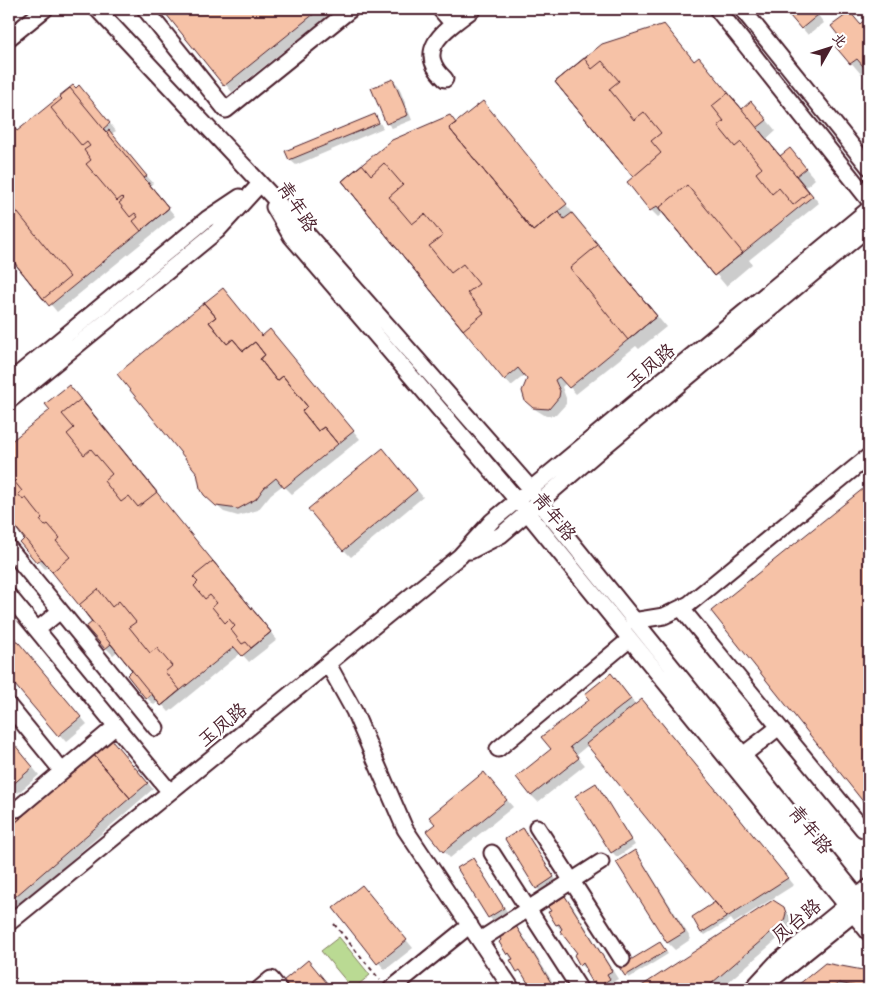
<svg xmlns="http://www.w3.org/2000/svg" width="878" height="998" font-family="'Patrick Hand','LXGW WenKai TC',sans-serif">
<style>
.green{fill:#bada93;stroke:#827c5f}
.shadow{fill:#0003}
.building{fill:#f6c2a7;stroke:#4a1f2b}
.lines{fill:none;stroke-linecap:round;stroke-linejoin:round}
.minor-casing{stroke:#4a1f2b;stroke-width:19}
.path{stroke:#4a1f2b;stroke-width:2;stroke-dasharray:4 4;stroke-linecap:butt}
.minor{stroke:#fff;stroke-width:15}
.labels{text-anchor:middle;stroke-width:5;stroke-linejoin:round;paint-order:stroke}
.street-label{font-size:19px;fill:#4a1f2b;stroke:#fff}
</style>
<rect width="100%" height="100%" fill="#fff"/>
<filter id="ink" filterUnits="userSpaceOnUse"><feTurbulence type="fractalNoise" baseFrequency=".02" numOctaves="2"/><feDisplacementMap in="SourceGraphic" scale="10" xChannelSelector="R" yChannelSelector="G"/><feConvolveMatrix kernelMatrix="1 2 1 2 8 2 1 2 1" color-interpolation-filters="sRGB"/></filter>
<g filter="url(#ink)">
<path class="green" d="M339 937 370 975 353 989 321 951Z"/>
<path class="shadow" d="M163 9H336L232 92Z
M786 9H813L824 23 808 35Z
M825 9H841L832 16Z
M850 13 861 25 867 20 869 22V71L867 69 861 74 836 45 843 39Z
M671 33 695 62 699 59 706 66 743 110 751 103 761 113 776 131 767 139 781 157 790 150 815 179 806 187 819 203 749 260 752 264 726 286 664 212 658 217 651 210 635 177Z
M393 80 398 85 412 120 392 128 387 123Z
M86 94 116 131 111 134 153 183 150 186 175 216 57 312 9 254V121L18 132Z
M483 103 666 327 639 349 636 346 576 394 566 383 562 387 566 398V404L556 415 546 416 533 408 528 379 525 375 511 386 505 379 457 124Z
M375 115 383 128 296 165 290 160 287 152Z
M223 290 263 337 270 331 277 338 360 439 292 494 283 485 271 494 258 510 238 516 224 512 210 500Z
M9 348 13 354 9 357Z
M76 393 277 640 249 662 241 653 169 712 159 701 154 705 147 698 134 671 118 651 113 655 106 648 88 627 94 622 49 566 45 569 22 543 26 539 9 518V445Z
M383 449 423 497 351 557 344 550Z
M869 486V807L713 611Z
M9 631 87 724 66 742 9 676Z
M618 682 636 705 649 707 794 885 734 923 731 919 705 935 702 932 717 903 588 745 576 755 585 765 538 802 531 795 553 750Z
M9 738 39 775 18 793 14 789 9 794Z
M117 747 153 789 9 914V813L20 819Z
M484 773 513 807 450 858 444 851 437 825Z
M596 784 635 845 617 857 612 852Z
M523 829 558 883 542 893 537 888Z
M634 852 641 859 691 939 675 950 668 943 618 862Z
M473 860 508 913 494 922 489 917Z
M362 886 413 948 385 970 334 908Z
M565 898 572 905 618 979 613 982 616 987 612 989H599L593 983 587 971 581 965 579 953 557 925Z
M773 902 790 915 792 921 790 928 720 989H639Z
M516 927 522 934 557 989H529L526 985 529 983 508 954Z
M660 943 668 954 629 978 626 975Z
M825 964 868 973 869 989 844 987 841 989H795Z
M443 984 449 989H437Z"/>
<path class="building" d="M162 9H320L224 86Z
M784 9H813L818 15 801 29Z
M850 12 860 24 867 18 869 21V73L857 59 850 64 834 45 841 39 831 26Z
M664 24 694 61 699 57 813 196 714 276 657 206 650 211 627 182 633 177 555 82 602 44Z
M584 58 592 69 602 61 619 81 609 89 634 120 644 112 661 133 651 141 661 153 633 177 555 82Z
M393 79 408 115 386 124 371 88Z
M73 85 76 88 79 85 110 123 103 129 106 132 109 130 147 176 144 178 169 208 141 231 133 221 138 217 135 213 130 217 119 203 124 199 122 197 117 201 86 164 91 160 84 150 90 146 87 142 82 146 51 108 62 99 59 96Z
M70 88 169 208 49 306 9 256V121L17 131Z
M728 93 742 109 751 101 767 120 757 128 780 156 790 148 806 168 796 176 809 192 793 205 779 188 772 194 756 173 762 168 741 142 735 147 718 126 724 121 712 106Z
M483 101 567 204 533 231 449 128Z
M375 114 379 123 289 160 285 151Z
M450 115 456 123 449 128 533 231 558 211 564 219 572 213 657 316 569 388 559 377 555 380 560 391 559 397 549 409 533 408 525 401 522 391 527 379 518 368 504 380 342 181 392 140Z
M384 163 403 185 389 197 412 224 425 214 443 236 429 246 451 273 463 264 479 284 467 293 484 313 463 330 342 181 362 164 371 175Z
M687 185 743 253 714 276 659 208Z
M9 202 70 277 43 299 9 256Z
M598 245 657 316 628 340 570 268Z
M223 288 262 336 270 329 354 431 338 444 324 427 318 431 302 411 307 406 283 376 277 381 260 359 265 355 255 342 243 351 233 339 227 344 209 322 216 317 204 303Z
M204 303 216 317 209 322 227 344 233 339 243 351 255 342 265 355 260 359 277 381 283 376 307 406 302 411 318 431 324 427 338 444 284 488 276 478 264 488 256 499 238 509 216 506 204 495 200 488 197 473 117 374Z
M69 385 271 632 242 656 234 647 161 706 9 519V443L50 410 45 404Z
M81 399 157 492 138 507 129 496 121 502 104 481 112 474 91 449 84 455 67 434 74 428 62 414Z
M383 448 417 490 343 551 308 509Z
M10 476 22 491 18 494 23 500 26 498 42 518 40 520 45 526 48 524 60 538 56 541 70 557 52 572 42 559 37 563 20 543 24 539 9 519Z
M869 484V809L711 611Z
M213 561 271 632 251 648 246 642 242 644 231 630 235 626 229 619 225 623 212 607 217 603 210 595 205 599 194 586 198 582 193 577Z
M98 589 112 607 119 601 136 622 129 627 150 653 157 648 172 666 165 672 180 690 161 706 152 694 146 699 127 675 132 670 111 644 105 649 86 627 92 622 79 605Z
M9 631 81 717 58 736 9 678Z
M611 673 631 699 570 747 579 758 531 796 516 777 551 749 541 737 589 700 585 694Z
M642 699 788 878 727 917 586 744Z
M9 738 33 767 10 787 9 785Z
M112 740 148 783 130 798 93 754Z
M93 754 130 798 9 902V828Z
M484 772 507 800 443 852 426 831 435 824 429 817Z
M596 783 631 840 611 853 575 796Z
M9 812 21 818 9 828Z
M523 828 554 877 536 889 505 839Z
M635 850 685 932 667 943 616 862Z
M473 858 504 908 488 918 457 868Z
M362 885 407 940 377 964 333 908Z
M565 896 612 971 607 974 610 979 598 987 595 982 592 983 585 971 587 970 583 963 580 966 574 955 577 953 560 931 562 929 559 924 556 925 548 912 551 911 548 907Z
M773 900 784 907 786 913 784 921 705 989H637Z
M715 902 727 917 701 933 692 917Z
M516 926 555 989H527L524 985 528 983 520 970 517 972 510 960 513 959 509 953 507 955 499 942 501 940 499 936Z
M660 942 666 951 625 976 619 967Z
M308 960 332 989H290L283 981Z
M825 963 868 971 869 989H857L854 986 839 983 830 989H793Z"/>
<g class="lines">
<g class="minor-casing">
<path id="minor" d="M97 9 301 227 531 489 539 502 869 911
M145 9 226 110 351 9
M440 9 453 24
M717 9 869 200
M742 9 869 167
M9 38 45 9
M445 79C412 48 449 28 473 9
M274 207 291 236 517 500 869 933
M9 382 207 219 240 197
M9 401 217 231 260 184
M9 548 156 728
M470 551 501 535 600 450 869 227
M9 596 170 792
M681 608 863 829 869 831
M633 621 664 616 689 604 869 456
M37 630 60 611
M328 664 354 711 405 829 512 989
M9 706 62 771
M498 749 630 639
M743 755 779 727
M17 809 116 726
M537 827 622 959
M492 853 579 988
M9 923 460 556 492 521 869 209
M480 940 601 862
M765 985 862 907
M259 989 271 979 279 989
M391 989 470 925
M752 989 776 963 869 887"/>
</g>
<path class="path" d="M334 924 380 980"/>
<use href="#minor" class="minor"/>
</g>
</g>
<g class="labels">
<g class="street-label">
<text transform="translate(298 206) rotate(57)" y="7">青年路</text>
<text transform="translate(650 365) rotate(-40)" y="7">玉凤路</text>
<text transform="translate(555 516) rotate(51)" y="7">青年路</text>
<text transform="translate(222 724) rotate(-39)" y="7">玉凤路</text>
<text transform="translate(811 829) rotate(51)" y="7">青年路</text>
<text transform="translate(796 920) rotate(-39)" y="7">凤台路</text>
</g>
</g>
<rect width="878" height="998" fill="none" stroke="#fff" stroke-width="30"/>
<rect x="15" y="15" width="848" height="968" fill="none" stroke="#4a1f2b" stroke-width="2" filter="url(#ink)"/>
<g transform="translate(830 48) rotate(51)" stroke="#ffffff" stroke-width="4" paint-order="stroke">
<path d="M0-4L9 19L0 12L-9 19Z" fill="#4a1f2b"/>
<text y="-8" font-size="14" font-weight="bold" text-anchor="middle" fill="#4a1f2b">北</text>
</g>
</svg>
